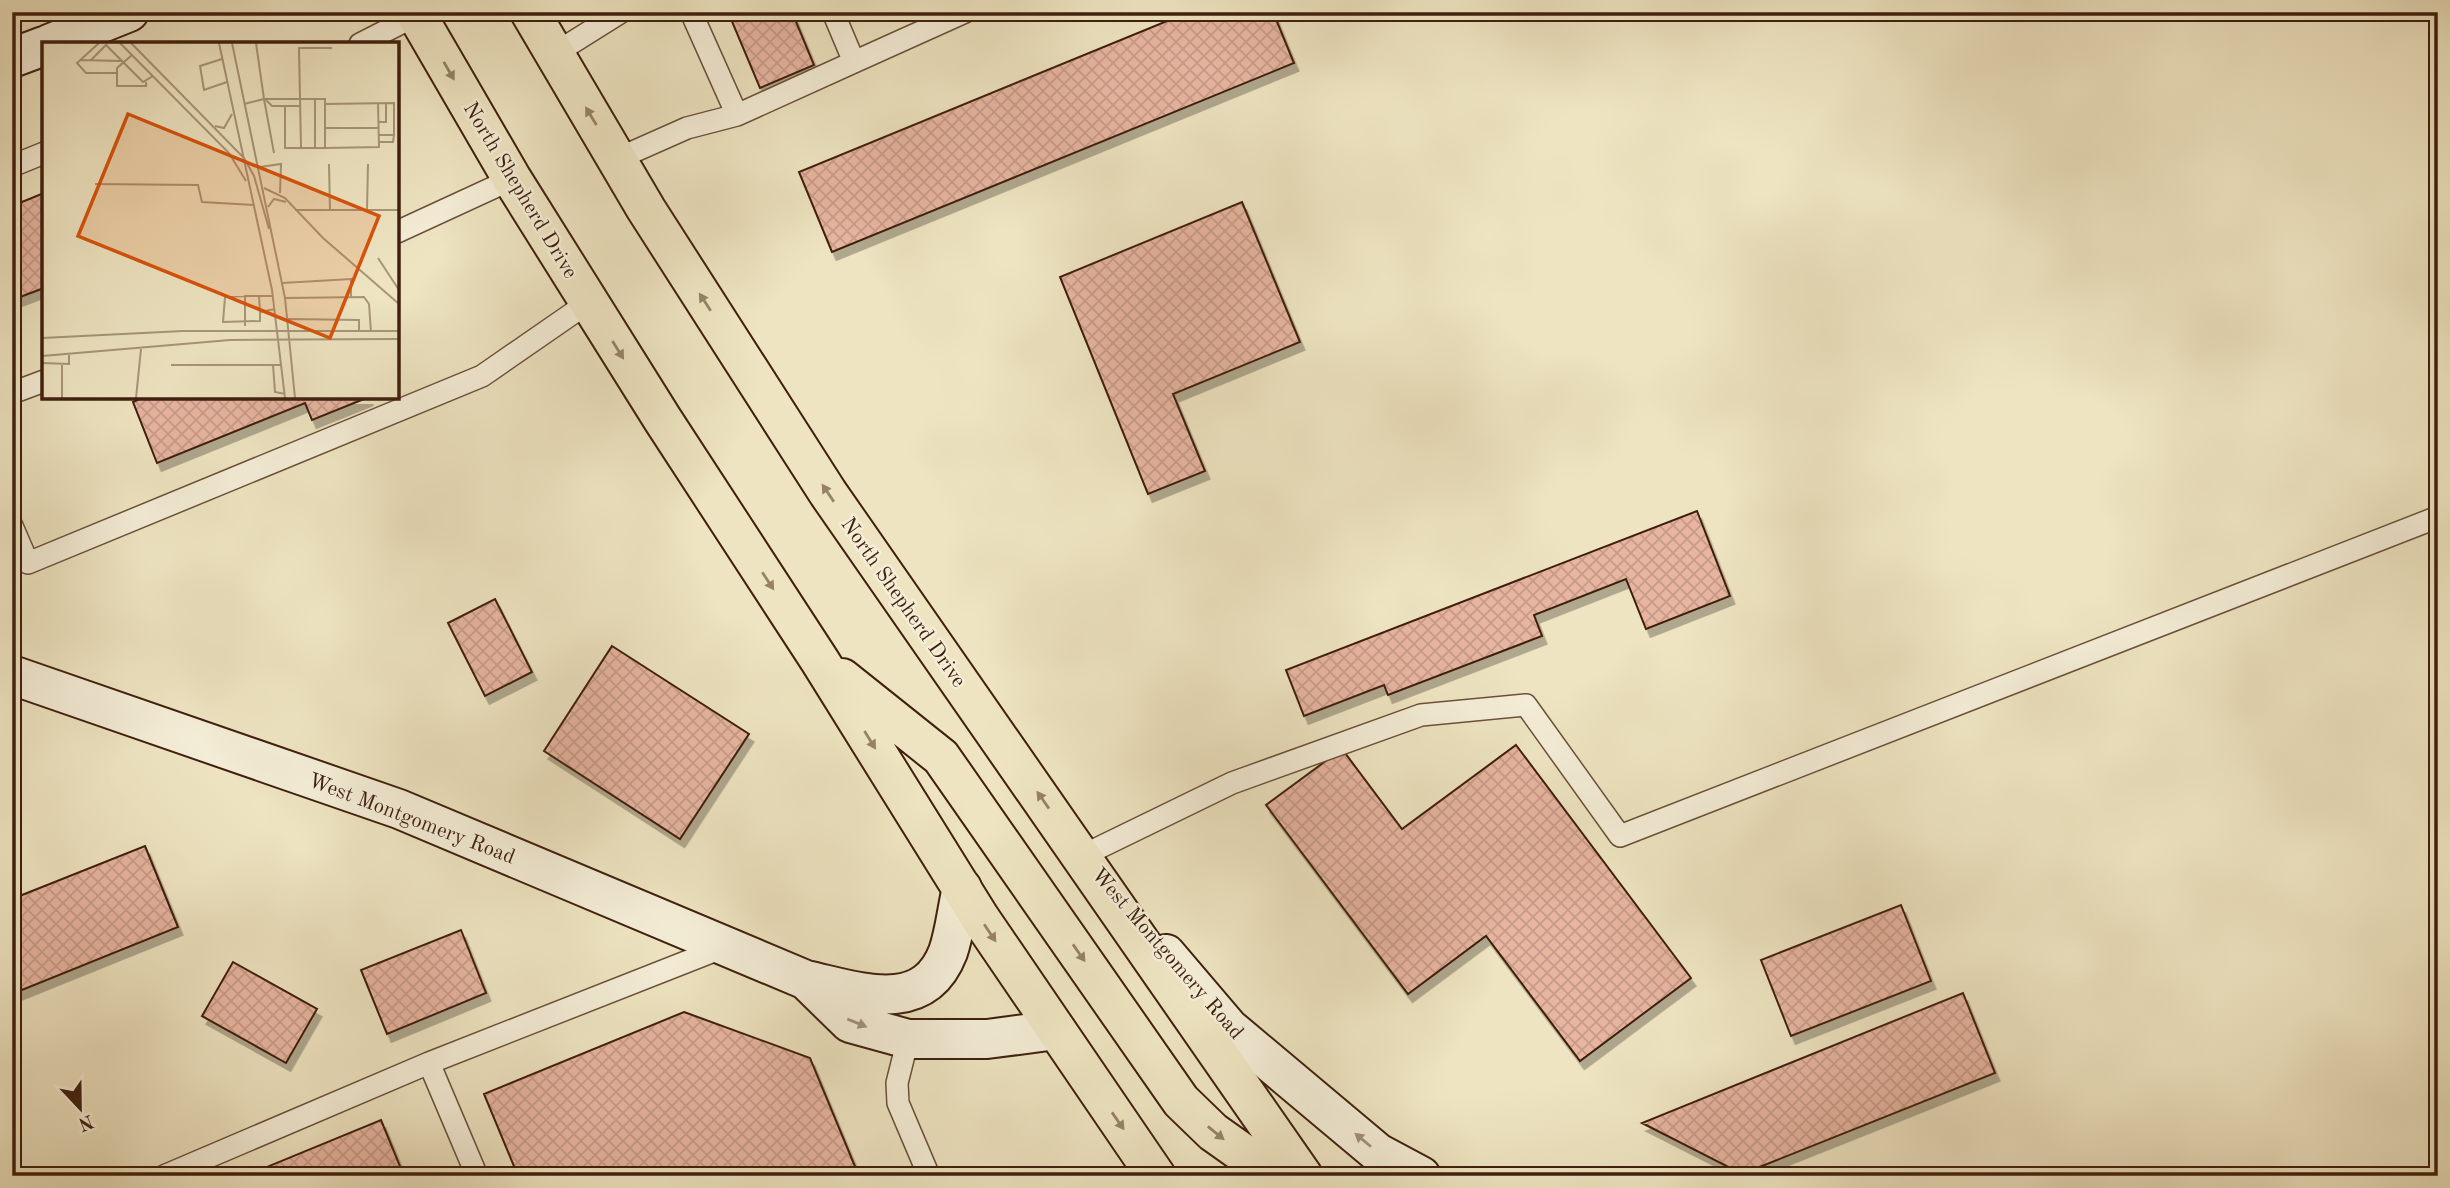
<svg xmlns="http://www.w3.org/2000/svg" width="2450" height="1188" font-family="'Old Standard TT',serif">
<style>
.building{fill:url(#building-cross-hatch);stroke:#3f1f0d;stroke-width:2;filter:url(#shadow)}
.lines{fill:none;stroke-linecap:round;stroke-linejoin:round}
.lane-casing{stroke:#6b503a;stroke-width:24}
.secondary-casing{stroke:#3f1f0d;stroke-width:42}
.primary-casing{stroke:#3f1f0d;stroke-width:42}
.lane{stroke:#f4edd7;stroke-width:21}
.secondary{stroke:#f4edd7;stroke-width:38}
.primary{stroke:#eee4c1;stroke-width:38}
.oneway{fill:#968267}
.oneway2{fill:#a3907c}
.labels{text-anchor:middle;stroke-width:5;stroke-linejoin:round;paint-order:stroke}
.street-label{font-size:21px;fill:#3f1f0d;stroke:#f4edd7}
.inset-road{fill:none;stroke:#a89579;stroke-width:2}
.view{fill:#d7530c;fill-opacity:0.15;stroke:#d7530c;stroke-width:3.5}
.inset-edge{fill:none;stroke:#3f1f0d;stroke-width:3.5}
</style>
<defs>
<pattern id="building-cross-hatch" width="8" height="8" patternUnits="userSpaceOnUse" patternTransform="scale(1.75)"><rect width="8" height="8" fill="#e7b5a0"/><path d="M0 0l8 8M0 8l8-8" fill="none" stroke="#c79b89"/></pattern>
<filter id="shadow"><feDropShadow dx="4.5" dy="8" stdDeviation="0" flood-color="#0004"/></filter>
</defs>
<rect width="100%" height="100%" fill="#eee4c1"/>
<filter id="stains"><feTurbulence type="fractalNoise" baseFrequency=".00286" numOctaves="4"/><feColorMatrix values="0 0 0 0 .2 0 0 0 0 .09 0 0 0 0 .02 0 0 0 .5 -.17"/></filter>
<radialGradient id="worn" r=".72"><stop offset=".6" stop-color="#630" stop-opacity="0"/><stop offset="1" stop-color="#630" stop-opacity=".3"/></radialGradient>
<path class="building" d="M728 12H792L814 65 760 88Z
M1189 12H1273L1294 63 832 252 799 172Z
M44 193V288L12 300V206Z
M1242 202 1300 342 1173 394 1205 471 1148 494 1060 277Z
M144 397H369L312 420 305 403 157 463 133 402Z
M1697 511 1730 596 1646 629 1626 579 1534 615 1542 636 1388 695 1384 685 1304 716 1286 670Z
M495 599 532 672 485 696 448 623Z
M612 646 749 734 680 839 544 751Z
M1516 745 1691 978 1580 1061 1486 936 1408 994 1266 805 1342 749 1402 829Z
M145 846 178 927 12 994V899Z
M1901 905 1931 981 1791 1036 1761 960Z
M461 930 486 993 387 1034 361 970Z
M233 962 317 1009 286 1063 202 1016Z
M1963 993 1995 1073 1742 1174 1642 1123Z
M684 1012 810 1058 859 1176H518L484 1094Z
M381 1120 404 1176H245Z"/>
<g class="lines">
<g class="lane-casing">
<path id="lane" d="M691 12 737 115
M360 44 417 15
M554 54 621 12
M854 62 965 12
M617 159 687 128 737 115 854 62 833 12
M12 166 44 153
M397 232 512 179
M12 393 44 381
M12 526 28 563 482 376 589 302
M1082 856 1232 783 1421 715 1526 705 1620 836 2438 517
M908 1039 897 1083 898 1103 929 1176
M429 1063 477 1176
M164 1176 429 1063 724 947"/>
</g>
<g class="secondary-casing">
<path id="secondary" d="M49 44 129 12
M12 58 44 46
M12 675 399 809 806 980C857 991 923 1017 948 952 955 932 957 908 962 888
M1166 954 1229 1028 1378 1153 1421 1176
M806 980 850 1023 908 1039H987L1056 1030"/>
</g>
<g class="primary-casing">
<path id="primary" d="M415 12 512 179 663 420 820 661 980 918 1156 1176
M530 12 646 209 828 493 1303 1176
M842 678 941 757 1181 1101 1213 1132 1275 1176"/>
</g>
<use href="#lane" class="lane"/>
<use href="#secondary" class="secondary"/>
<use href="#primary" class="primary"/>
</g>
<defs><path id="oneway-solid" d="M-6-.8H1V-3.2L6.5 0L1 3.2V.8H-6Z" transform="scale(1.75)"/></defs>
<g class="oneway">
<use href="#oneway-solid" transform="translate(449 71) rotate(60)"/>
<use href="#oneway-solid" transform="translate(591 116) rotate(-121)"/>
<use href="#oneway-solid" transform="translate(705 302) rotate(-123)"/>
<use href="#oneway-solid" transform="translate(618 350) rotate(58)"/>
<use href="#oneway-solid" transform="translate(828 493) rotate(-124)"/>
<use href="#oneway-solid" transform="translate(768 581) rotate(57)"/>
<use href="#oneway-solid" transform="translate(870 740) rotate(58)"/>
<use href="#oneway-solid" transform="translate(1043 800) rotate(-125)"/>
<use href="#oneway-solid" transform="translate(990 933) rotate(56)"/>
<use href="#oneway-solid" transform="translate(1079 953) rotate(55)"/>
<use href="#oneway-solid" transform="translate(1118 1121) rotate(55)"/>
<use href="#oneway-solid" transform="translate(1216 1133) rotate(39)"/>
</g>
<g class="oneway2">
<use href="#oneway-solid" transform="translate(857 1023) rotate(22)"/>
<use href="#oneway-solid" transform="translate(1363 1140) rotate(-140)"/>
</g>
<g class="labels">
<g class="street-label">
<text transform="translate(521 190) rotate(59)" y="7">North Shepherd Drive</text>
<text transform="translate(904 602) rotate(55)" y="7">North Shepherd Drive</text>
<text transform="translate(412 818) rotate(21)" y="7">West Montgomery Road</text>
<text transform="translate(1168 953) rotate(49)" y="7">West Montgomery Road</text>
</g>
</g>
<g transform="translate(42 42)">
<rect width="357" height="357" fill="#eee4c1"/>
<path class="inset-road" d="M57 1 35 21 44 31H75V26L90 13M78 1 187 111 204 139M89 1 202 116 212 134 227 187M177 1 230 248 243 356M190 1 243 256 253 356M64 3 101 40 111 34M180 17 158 24 162 48 185 40M38 18 79 19M49 18 65 2M75 31V44H104V40M222 57H283V106L337 105 336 61M222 57 232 111M273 57V106M224 58 230 64H258M202 62 222 57 214 1M283 62 352 61V93H337M243 64V106H259M336 80H344V61M173 84 182 86 190 72M283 86H336M337 100H351L352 93M283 106H259L257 6H290M287 122 288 169M218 125 239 122 238 151M53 142 156 143 160 160 212 163M222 146 243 156 281 196 357 262M226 165 232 157 244 160M253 168H357M325 168 326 122M336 216 357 248M240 241 309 237V255M203 254 183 255 181 280 218 279V270M217 254 218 270 233 267M243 256 322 255 327 262 329 290M246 277 317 278V290M203 284V254H231M0 296 141 289H357M0 314 188 298 357 297M0 321 27 322V313M129 323H240M231 323 233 350 243 352M20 356V322M94 356 99 307"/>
<path class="view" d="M86 72 337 174 288 296 36 194Z"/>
<rect width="357" height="357" class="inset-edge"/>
</g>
<rect width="2450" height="1188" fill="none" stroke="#eee4c1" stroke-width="42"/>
<rect x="14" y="14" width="2422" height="1160" fill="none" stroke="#3f1f0d" stroke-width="3.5"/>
<rect x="21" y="21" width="2408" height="1146" fill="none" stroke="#3f1f0d" stroke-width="2"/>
<g transform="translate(80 1108) rotate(158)" stroke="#f4edd7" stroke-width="5" paint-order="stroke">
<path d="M0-5L12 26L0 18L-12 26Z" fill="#3f1f0d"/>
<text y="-10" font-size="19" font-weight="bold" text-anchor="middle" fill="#3f1f0d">N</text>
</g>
<rect width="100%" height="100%" filter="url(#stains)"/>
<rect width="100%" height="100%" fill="url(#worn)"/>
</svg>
